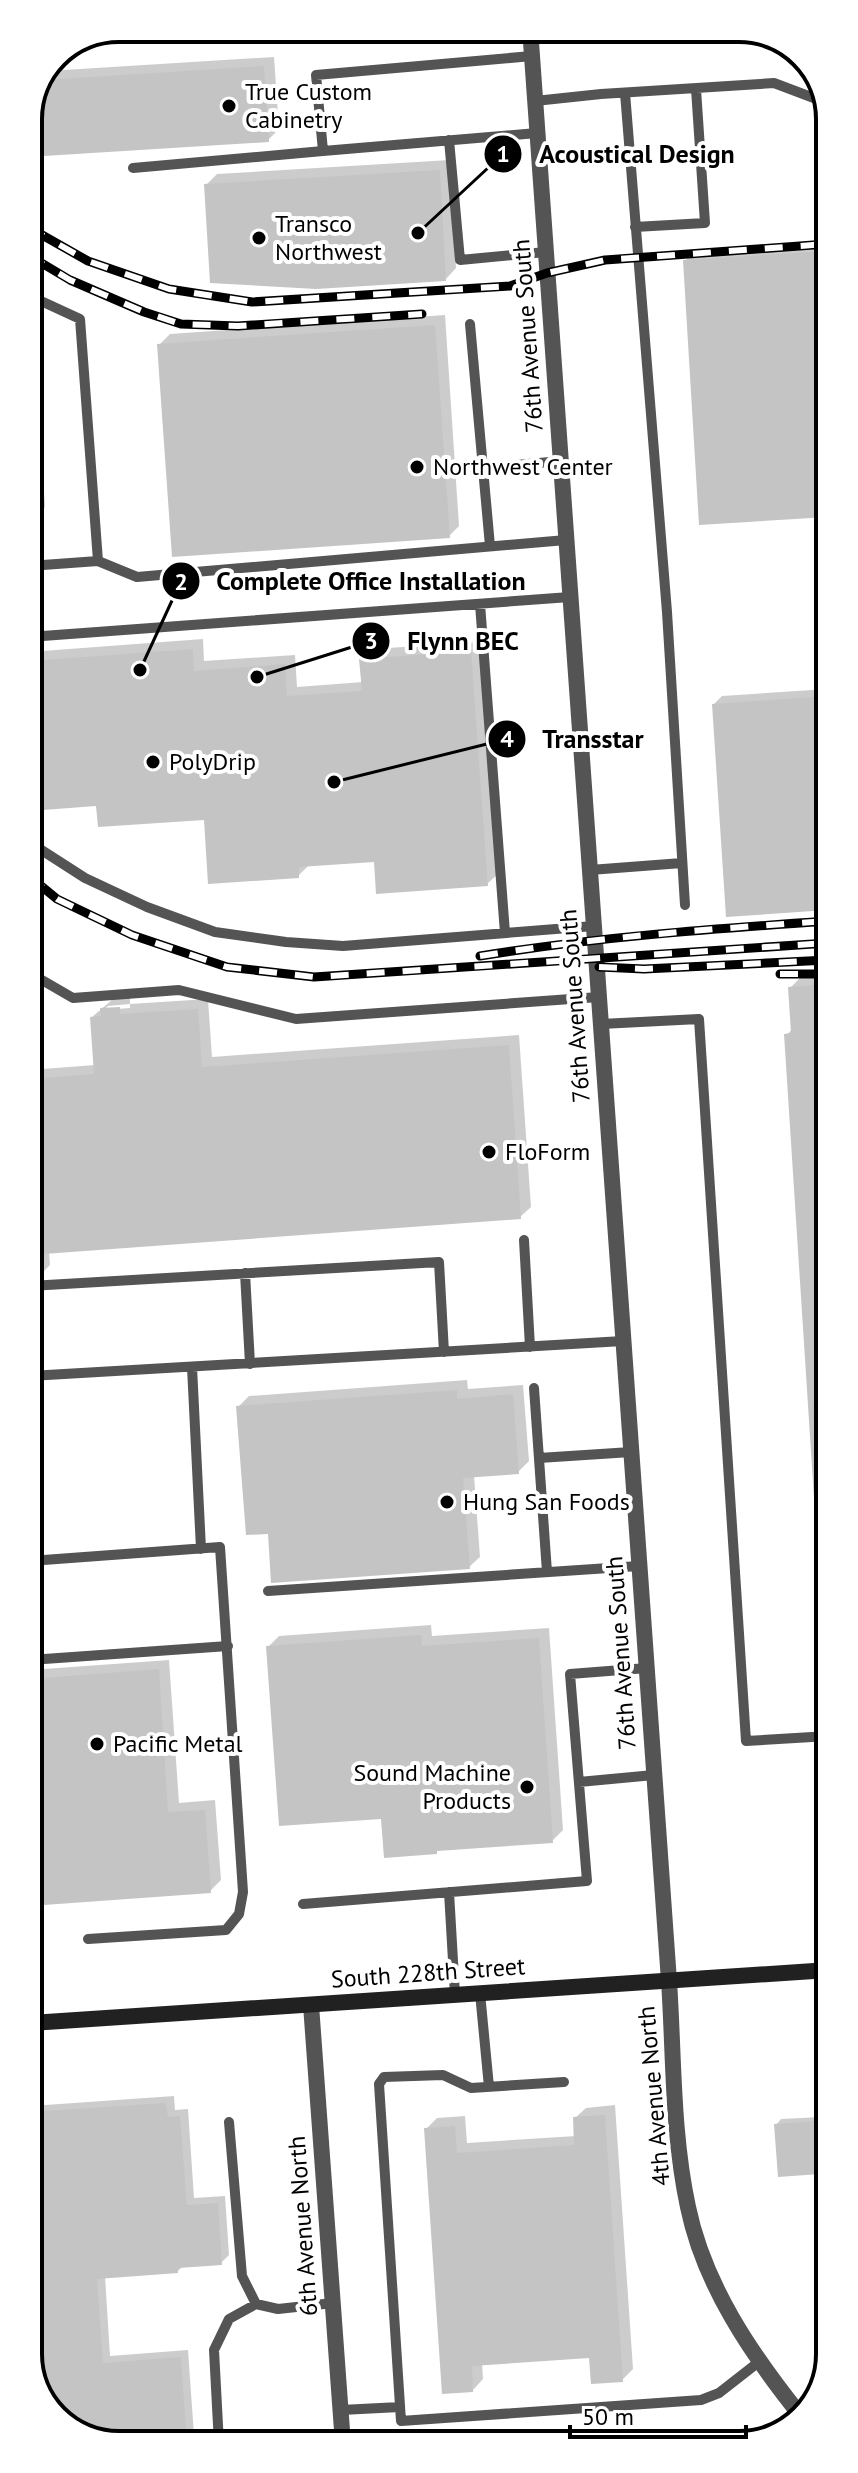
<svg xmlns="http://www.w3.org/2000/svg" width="858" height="2473" font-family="'PT Sans',sans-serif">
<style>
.shadow{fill:#0003;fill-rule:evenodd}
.building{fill:#c4c4c4}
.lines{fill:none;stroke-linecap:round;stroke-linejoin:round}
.service{stroke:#545454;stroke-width:10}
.minor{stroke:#545454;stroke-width:16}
.tertiary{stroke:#545454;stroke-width:16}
.secondary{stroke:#212121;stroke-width:16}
.rail-casing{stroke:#000;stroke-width:9}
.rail{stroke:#fff;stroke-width:6;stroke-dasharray:18;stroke-linecap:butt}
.poi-dot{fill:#000;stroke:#fff;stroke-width:3}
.labels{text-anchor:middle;stroke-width:8;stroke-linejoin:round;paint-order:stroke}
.poi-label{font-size:24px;fill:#000;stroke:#fff;text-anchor:start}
.street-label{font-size:24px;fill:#000;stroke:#fff}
.rim{fill:none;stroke:#000;stroke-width:4}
.leader{fill:none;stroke:#000;stroke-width:3}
.callout-dot{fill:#000;stroke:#fff;stroke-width:3}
.mark-label{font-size:24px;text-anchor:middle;font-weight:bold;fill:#fff}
.callout-label{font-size:26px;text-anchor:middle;font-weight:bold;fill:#000;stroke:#fff;stroke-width:8;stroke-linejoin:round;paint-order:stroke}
</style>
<rect width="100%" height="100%" fill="#fff"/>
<path class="shadow" d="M274 57 279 129 268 140 28 114 48 71Z
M450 160 456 268 446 279 206 185 217 174Z
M827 245 828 515 685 261 693 252Z
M445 315 459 526 449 536 159 345 170 334Z
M28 370H36L45 507 34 518H29Z
M203 639 204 661 295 655 297 687 363 682 362 660 372 649 481 642 498 874 487 884 375 860 310 864 298 876 206 818 98 804 41 754 29 755V652Z
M828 689V908L727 914 714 704 722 696Z
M828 975 829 1658 826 1659 787 1035 793 1028 790 988 801 977Z
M130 997V1004L208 999 212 1057 519 1035 531 1207 520 1217 49 1251 50 1265 39 1276 30 1278 29 1070 95 1065 92 1017 113 999ZM130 1004V1008L104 1010 108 1006Z
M467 1380 468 1389 523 1385 529 1461 518 1472 474 1475 480 1557 469 1567 270 1532 238 1407 249 1396Z
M431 1625 432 1636 549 1628 563 1830 552 1841 383 1817 268 1647 279 1636Z
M169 1660 179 1803 215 1800 221 1880 210 1891 30 1904V1670Z
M174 2096 175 2110 188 2109 194 2198 225 2196 229 2255 221 2263 183 2266 178 2271 105 2276 110 2356 188 2350 194 2435 186 2443 113 2445 31 2377V2106Z
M615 2105 633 2369 622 2380 591 2356 482 2363 483 2379 473 2390 426 2129 437 2118 465 2116 467 2143 576 2136 575 2118 586 2108Z
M821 2117 824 2167 819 2172 776 2125 781 2119Z
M300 2430 301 2444H254V2440L262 2432Z"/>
<path class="building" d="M264 66 269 142 28 157V114L43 80Z
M440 170 446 281 316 289 210 283 204 184Z
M827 251 828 517 699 525 683 260Z
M435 325 450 538 172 557 157 344Z
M193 649 194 671 285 664 287 696 362 691 359 659 471 651 488 886 376 894 374 862 299 867V878L208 884 204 820 98 827 96 806 43 810 39 756 29 757V661Z
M828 696V910L726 917 712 704Z
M828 984 829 1498H814L784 1034 791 1033 788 987Z
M120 1007V1014L198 1009 202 1067 509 1045 521 1219 30 1255 29 1079 94 1074 90 1017 101 1016 100 1008Z
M457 1390V1399L513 1394 519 1474 463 1478 470 1569 271 1583 268 1534 246 1535 236 1406Z
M421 1635 422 1646 539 1638 553 1843 437 1851V1854L384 1858 381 1819 279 1826 266 1646Z
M159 1669 168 1812 205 1810 211 1893 30 1906V1679Z
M166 2103 168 2117 180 2116 187 2205 218 2203 222 2265 178 2268V2273L97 2279 103 2363 181 2357 187 2444 113 2445 59 2423 31 2377V2112Z
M605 2115 623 2382 591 2384 589 2358 472 2366 473 2392 442 2394 424 2128 455 2126 457 2153 574 2145 573 2117Z
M816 2121 820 2174 778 2177 774 2124Z"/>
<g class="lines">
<path class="service" d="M625 93 667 612 685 905
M535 101 601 94 774 83 827 103
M449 140 460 260 546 252
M323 151 537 133
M133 168 323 151 316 75 532 56
M635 227 705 223 696 89
M28 295 80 319 98 561 29 566
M470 324 490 546
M483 468 561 461
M98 561 137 577 566 540
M480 604 505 933
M29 637 570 597
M29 842 85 878 147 907 215 932 286 942 343 946 594 926
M590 870 682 863
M29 977 35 976 73 998 179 990 296 1019 599 997
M601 1024 699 1019 746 1741 829 1736
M524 1240 530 1347
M245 1273 250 1364
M30 1286 439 1262 444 1352
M192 1367 201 1549
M30 1376 623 1341
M534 1388 547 1572
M539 1458 631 1452
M30 1561 220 1547 243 1892 239 1914 226 1930 88 1939
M268 1591 639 1566
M30 1660 228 1646
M579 1782 654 1775
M449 1892 455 1995
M303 1904 587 1881 570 1674 647 1668
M480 1993 489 2087
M564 2082 471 2088 443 2075 384 2077 379 2084 401 2421 701 2400 719 2393 760 2361
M229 2122 242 2276 256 2304 278 2309 333 2303
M341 2410 400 2407
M219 2444 214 2350 229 2319 256 2304"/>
<path class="minor" d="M311 2005 343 2444"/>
<path class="tertiary" d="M530 28 669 1981C674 2056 672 2133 688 2207 704 2285 752 2355 801 2416"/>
<path class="secondary" d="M31 2023 829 1970"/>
<g class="rail-casing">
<path id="rail" d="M28 227 88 261 169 289 252 302 510 286 547 273 605 260 827 244
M28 255 70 280 144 312 181 324 238 326 422 314
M29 876 57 899 132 935 227 967 314 977 828 943
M480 956C596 937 711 929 828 921
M599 967 644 969 828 960
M780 974H828"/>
</g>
<use href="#rail" class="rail"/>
</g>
<g class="poi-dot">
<circle cx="229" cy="106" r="8"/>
<circle cx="259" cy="238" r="8"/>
<circle cx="417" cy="467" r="8"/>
<circle cx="153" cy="762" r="8"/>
<circle cx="489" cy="1152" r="8"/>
<circle cx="447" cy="1502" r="8"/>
<circle cx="97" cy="1744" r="8"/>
<circle cx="527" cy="1787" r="8"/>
</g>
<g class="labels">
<g class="poi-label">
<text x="245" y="100">True Custom<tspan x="245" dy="28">Cabinetry</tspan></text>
<text x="275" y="232">Transco<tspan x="275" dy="28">Northwest</tspan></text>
<text x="433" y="475">Northwest Center</text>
<text x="169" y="770">PolyDrip</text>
<text x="505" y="1160">FloForm</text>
<text x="463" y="1510">Hung San Foods</text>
<text x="113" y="1752">Pacific Metal</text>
<text x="511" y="1781" text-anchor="end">Sound Machine<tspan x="511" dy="28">Products</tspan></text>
</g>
<g class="street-label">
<text transform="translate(528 336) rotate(-94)" y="8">76th Avenue South</text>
<text transform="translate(575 1006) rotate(-94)" y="8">76th Avenue South</text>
<text transform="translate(621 1653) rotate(-94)" y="8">76th Avenue South</text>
<text transform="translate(428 1973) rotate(-4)" y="8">South 228th Street</text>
<text transform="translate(654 2096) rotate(-95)" y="8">4th Avenue North</text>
<text transform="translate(303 2226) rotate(-94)" y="8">6th Avenue North</text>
</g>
</g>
<path d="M0 0H858V2473H0ZM119 42H739A77 77 0 0 1 816 119V2354A77 77 0 0 1 739 2431H119A77 77 0 0 1 42 2354V119A77 77 0 0 1 119 42Z" fill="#fff" fill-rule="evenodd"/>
<path class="rim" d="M119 42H739A77 77 0 0 1 816 119V2354A77 77 0 0 1 739 2431H119A77 77 0 0 1 42 2354V119A77 77 0 0 1 119 42Z"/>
<path class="leader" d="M418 233L503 154M140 670L181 581M257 677L371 641M334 782L507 739"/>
<g class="callout-dot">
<circle cx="418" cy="233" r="8"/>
<circle cx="140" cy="670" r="8"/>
<circle cx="257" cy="677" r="8"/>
<circle cx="334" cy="782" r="8"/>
<circle cx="503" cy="154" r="20"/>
<circle cx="181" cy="581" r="20"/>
<circle cx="371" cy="641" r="20"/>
<circle cx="507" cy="739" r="20"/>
</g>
<g class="mark-label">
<text x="503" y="162">1</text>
<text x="181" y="590">2</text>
<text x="371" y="649">3</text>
<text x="507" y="747">4</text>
</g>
<g class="callout-label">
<text x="637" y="163">Acoustical Design</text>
<text x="371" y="590">Complete Office Installation</text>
<text x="463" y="650">Flynn BEC</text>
<text x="593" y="748">Transstar</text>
</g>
<path d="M570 2425v12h176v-12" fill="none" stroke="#000000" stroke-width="4"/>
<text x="582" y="2425" font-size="24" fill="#000000" stroke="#ffffff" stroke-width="6" paint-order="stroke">50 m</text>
</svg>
